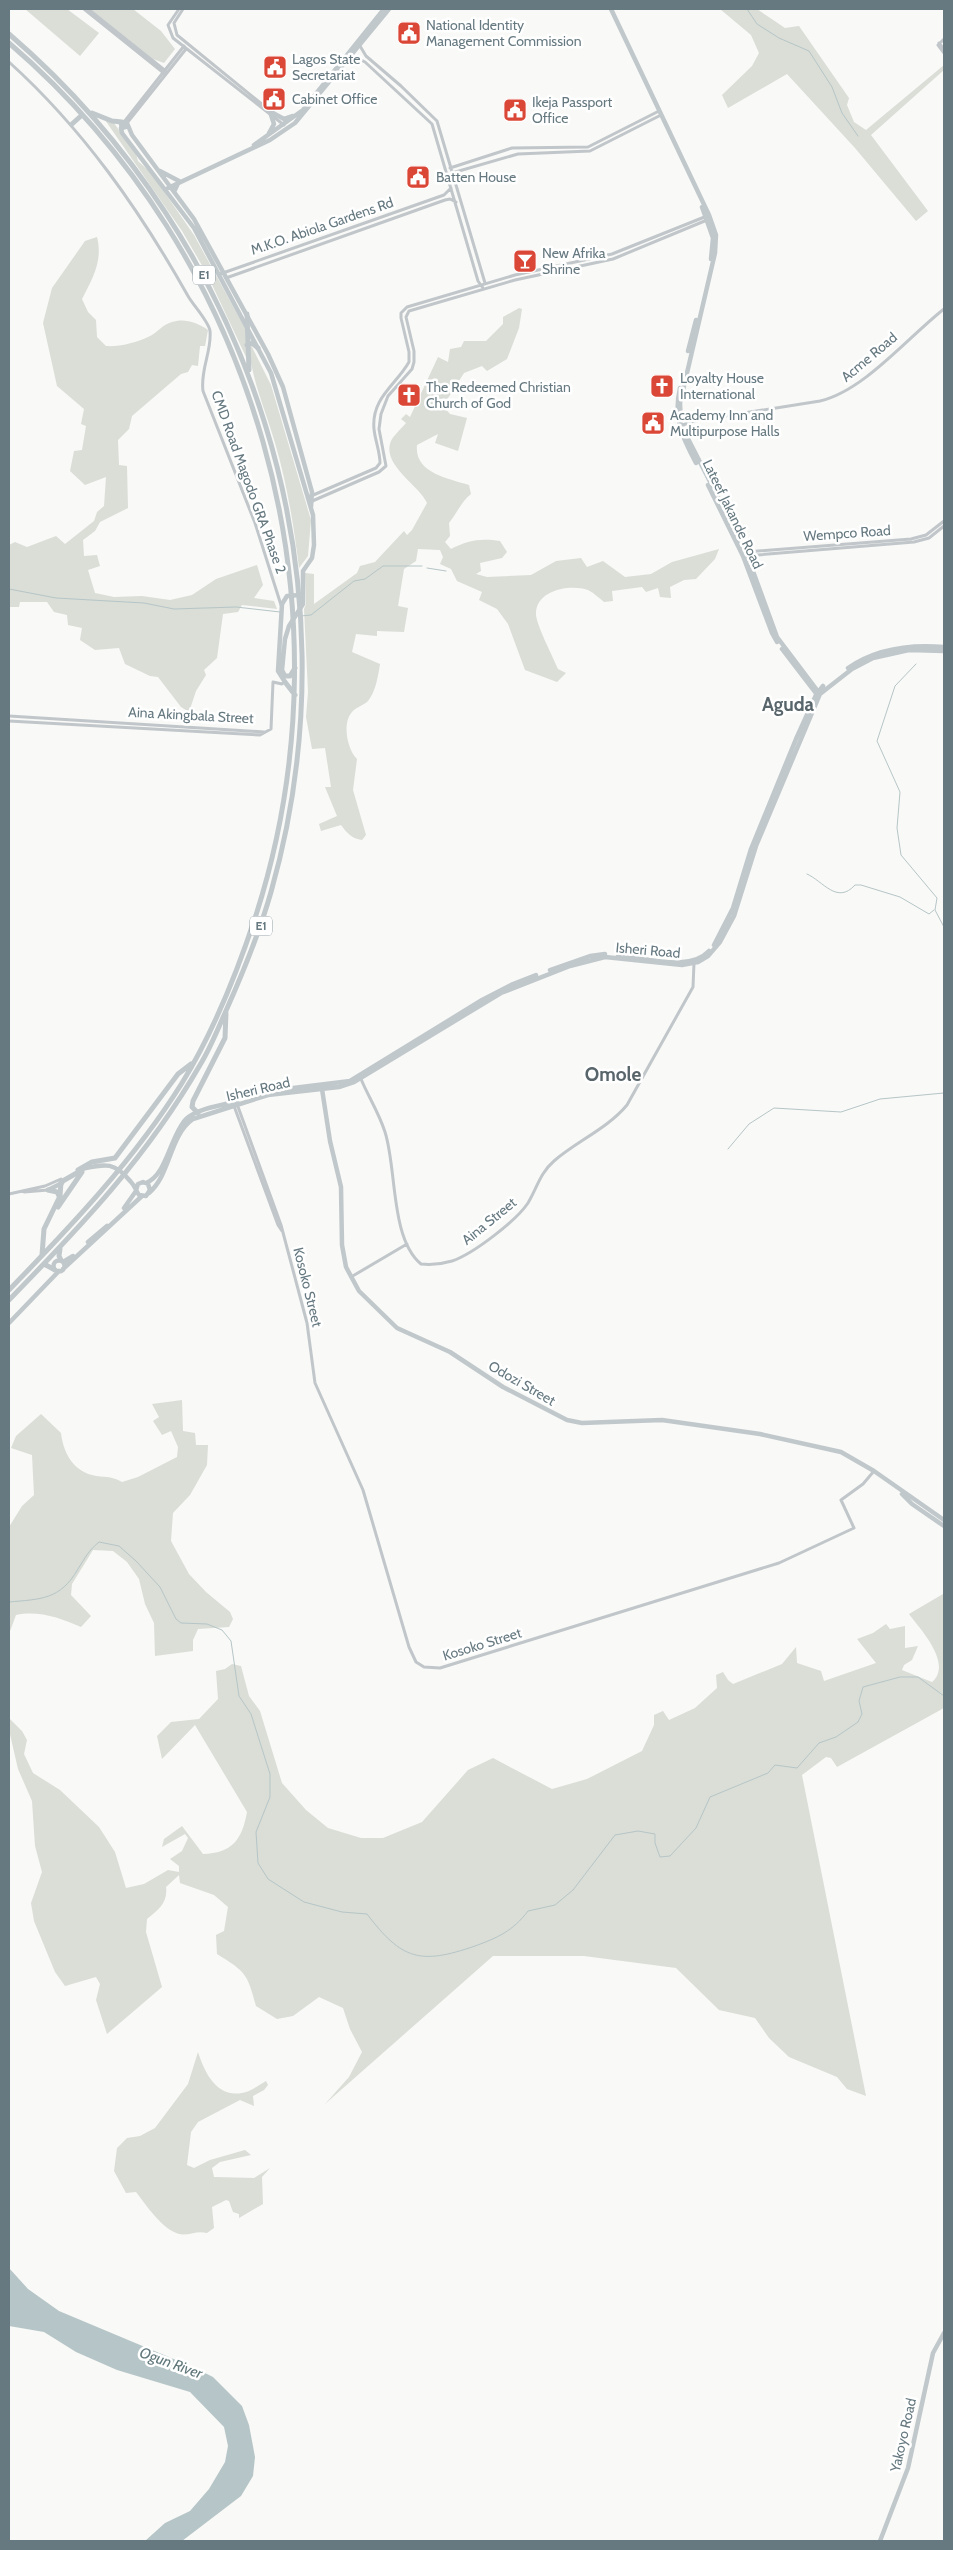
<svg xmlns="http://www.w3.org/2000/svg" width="953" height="2550" font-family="Cabin,sans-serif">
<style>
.green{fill:#daded7}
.water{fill:#b6c5c7}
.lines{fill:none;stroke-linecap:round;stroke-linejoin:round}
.stream{stroke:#b6c5c7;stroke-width:1}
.minor{stroke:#c0c6c9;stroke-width:3}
.major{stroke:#c0c8cb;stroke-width:4.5}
.highway{stroke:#c0c8cb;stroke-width:5}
.labels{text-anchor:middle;stroke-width:5;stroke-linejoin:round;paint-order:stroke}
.shield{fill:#fff;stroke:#94a1a7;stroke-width:1}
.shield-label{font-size:12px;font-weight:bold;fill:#667981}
.poi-label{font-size:14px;fill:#667981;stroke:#fff;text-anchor:start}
.street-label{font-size:14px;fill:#667981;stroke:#fff}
.water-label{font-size:15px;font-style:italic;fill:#60777b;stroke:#fff}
.district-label{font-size:19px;font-weight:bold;fill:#58666c;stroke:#fff}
</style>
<rect width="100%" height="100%" fill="#f9f9f7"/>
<path class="green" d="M25 9H67L99 33 80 56Z
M90 9H133L161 31 175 49 164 63 153 59Z
M720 9H757L785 28 799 26 849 98 847 105 854 122 866 130 944 65V70L871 135 928 211 916 221 855 148 787 74 728 108 722 95 752 66 759 53 751 35Z
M105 120 114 123 136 154 138 161 151 173 194 235 246 330V357L207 274 182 231Z
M97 237C103 260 93 278 82 299L88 312 96 320 97 337 106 346C119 347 135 343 148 337 153 335 157 331 161 328 177 316 193 320 208 330L205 346H200L198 366 192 365 188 372 181 374 132 416 129 429 118 440 119 465 127 466 128 508 100 522 95 531 83 540 84 556 97 555 100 566 88 570 95 593 114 597 142 596 170 600 192 595 216 579 257 565 263 585 254 598 274 601 277 609 242 605 238 612 223 614 217 658 204 670 206 675 196 691 189 712 181 707 158 677 150 676 125 664 119 648 95 650 80 640 82 628 68 625 67 615 54 612 47 602H20L19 607H9V545L15 542 27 547 56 536 65 544 94 521 97 512 104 506 106 477 85 485 70 471 74 451 82 450 86 426 81 424 84 409 57 386 43 323 52 288 85 241Z
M519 308 522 309 519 328 507 359 487 371 482 366 464 373 443 406 450 414 467 418 458 451 435 443 438 434 417 445C414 473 448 478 469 485L471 494C461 502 457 513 449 523L450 536 445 542 451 549C468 540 481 538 500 541L507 552 502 558 480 563 481 571 476 574 487 577 531 575 556 561 581 558 587 567 603 561 625 577 651 574 672 562 719 549 715 559 696 579 684 580 670 587 671 598 660 597 658 588 646 592 642 587 612 591 613 601 604 602C599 598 594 593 588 590 570 584 535 590 536 615 537 626 553 657 558 669L566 673 557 682 525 670 508 624 497 609 479 600 482 592 457 581 451 569 440 564 443 557 440 550 418 549 416 561 404 569 398 606 408 608 404 632 377 631V636L356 634 352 652 380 664C378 676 376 691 368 701 364 705 356 707 352 712 342 723 347 749 357 759L353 790 366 835 362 840C352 839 346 832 341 825L321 831 319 824 337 816 325 787H331L325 748 312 749 306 717 308 692 304 609 306 604 305 573 314 574V604L357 573 360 566 375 562 404 531 407 535 412 530 427 503C419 485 381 465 391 441 393 436 402 428 406 423L401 419 406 414 410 417 438 357 448 362 450 349 461 347 464 341H486L503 324V317Z
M251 345 271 385 311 520 308 556 299 568C294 526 287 484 275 443 266 411 251 379 249 346Z
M182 1400 183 1431 195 1433 196 1445H208L207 1465 190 1495 173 1513 171 1541 189 1574 206 1592 230 1612 233 1619 229 1627 198 1629 193 1640V1651L155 1656 154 1623 145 1604 139 1579 127 1562 113 1551 93 1550 72 1584 71 1595 91 1616 81 1627C61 1618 38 1610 16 1615L9 1634V1527L22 1506 34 1495 32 1455 11 1448 16 1436 41 1414 61 1433C63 1451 72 1470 92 1475 104 1478 110 1475 122 1482L138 1477 177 1457 178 1447 171 1431 162 1435 153 1421 159 1417 152 1404Z
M943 1594 944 1708 837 1767 831 1758 826 1757 802 1775 866 2096 847 2089 837 2077 789 2057 769 2038 755 2018 719 2010 676 1968 584 1956H493L325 2104 349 2077 362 2052 350 2029 343 2008 319 1997 293 2016 277 2019 256 2006C247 1973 246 1972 217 1954L216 1935 224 1931 228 1907 214 1895 180 1883 179 1875 166 1887C168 1903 158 1910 147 1919L146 1932 162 1987 107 2034 96 2000 100 1984 96 1977 65 1986 55 1972 34 1921 31 1903 42 1872 35 1846 32 1801 18 1769 9 1730V1718L22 1731 27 1740 24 1754 33 1773 60 1790 99 1827 115 1852 126 1888 144 1884 168 1870 179 1872V1866L170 1859 182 1851 188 1838 185 1834 162 1847 164 1839 182 1826 203 1854C232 1853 242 1840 247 1812L195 1725 162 1759 157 1736 171 1722 199 1719 218 1699 216 1671 225 1669 232 1664 241 1666 249 1696 260 1711 282 1783 306 1810 328 1828 361 1838H383L422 1822 468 1770 493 1758 552 1789 587 1779 642 1751 654 1725V1715L663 1711 669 1720 695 1708 717 1688 716 1675 723 1672 728 1680 733 1684 782 1664 796 1647 797 1663 821 1671 824 1681 876 1663 857 1639 873 1633 886 1624 890 1629 905 1626V1648L918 1646 912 1660 904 1665 902 1670 932 1682C953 1664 921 1630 909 1614Z
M198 2052C204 2071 216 2098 242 2093 250 2092 259 2085 266 2081L268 2085 264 2090 253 2096 254 2106 240 2100 198 2122 191 2132 187 2165 194 2168 210 2160 245 2150 251 2155 220 2162 212 2168 214 2177 254 2178 270 2168 262 2177 263 2204 239 2218V2230V2214L233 2212 229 2201 226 2200 212 2207 214 2228 207 2233C196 2230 189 2236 179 2234 162 2229 146 2205 136 2192L126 2193 114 2171 117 2148 127 2138 140 2136 155 2128 188 2084Z"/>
<path class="water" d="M9 2268 28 2289 59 2311 195 2368 213 2377 242 2406 249 2425 255 2457 253 2476 241 2496 182 2541H145L165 2523 190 2511 209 2489 225 2462 228 2446 224 2427 190 2392 117 2370 76 2352 44 2332 9 2326Z"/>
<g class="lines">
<path class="stream" d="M747 9 757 24 779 38 809 51 832 87 842 113 858 136
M427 568 446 571
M9 589 56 598 144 603 174 609 236 607 280 612
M301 616 311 615 354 581 365 579 383 566H422
M916 664 895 686 877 741 900 792 897 828 901 855 937 898 935 910 944 927
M807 874C823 881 837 905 855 885H861L900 897 929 914 934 910
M728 1149 749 1124 774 1108 841 1112 880 1099 944 1093
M9 1602C41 1599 60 1600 78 1569 85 1558 88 1551 99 1542L119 1546 136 1561 160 1587 176 1619 181 1623 207 1624 222 1630 231 1641 239 1696 251 1714 270 1774V1797L256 1832 258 1863 268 1879 304 1902 342 1912 367 1914C402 1960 420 1965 475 1946 497 1938 513 1931 528 1911L555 1905 573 1890 615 1835 638 1831 655 1834V1843L660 1857 670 1856 696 1828 710 1797 768 1773 775 1765 797 1768 819 1743 836 1737 858 1722 862 1714 859 1701 863 1687 900 1677H918L944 1696"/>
<path class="minor" d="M84 9 165 74
M88 9 167 72
M179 9 168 25 173 38 284 125
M183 9 174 23 177 35 274 114
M944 39 938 45 944 53
M939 43 944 49
M360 46 366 56 401 86 437 121 485 283
M349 59 355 57 365 62 432 124 478 281 483 288
M9 62C83 129 139 209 188 296 193 305 209 322 210 331 212 351 200 370 203 391L255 523 281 605
M124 122 184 46
M127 123 186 49
M450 168 512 148 588 147 659 111
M452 173 518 154 590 151 661 115
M220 274 444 195 451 188
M226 278 445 200 450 199 456 202
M680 426 694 421 820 401C864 391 908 337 944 309
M311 496 376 468 380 463C380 452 375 440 374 429 371 398 396 385 409 362V352L401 318V313L407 307 515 275 612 254 707 216
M310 502 379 472 386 466 379 429 381 414 388 396 412 369 414 362V351L406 317 409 311 515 280 613 259 707 220
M746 552 911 539 926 535 944 521
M745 556 914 542 929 538 944 526
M9 716 264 732
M9 721 260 735 271 729 273 682 282 684 285 681
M361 1079C368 1096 379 1113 385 1132 397 1169 390 1238 421 1264 431 1265 442 1264 452 1261 473 1254 516 1221 528 1203 537 1188 540 1173 554 1161 577 1141 607 1129 627 1105L693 987 694 963
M237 1104 281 1225 307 1323 315 1383 363 1490 409 1647 416 1662 424 1667 440 1668 779 1563 854 1528 841 1500 863 1484 874 1471
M234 1106 278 1225 282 1231
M24 1192 48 1190
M9 1194 45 1186 61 1179
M351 1277 407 1244"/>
<path class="major" d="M611 9 709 215 716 235 715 253 680 403 681 425 746 552 777 637 820 694
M273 113 284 119 293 116
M128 126 122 128 121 124 124 122 127 123 132 135 194 219 268 354 283 387 312 492 311 507
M121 128 122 133 194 228 271 373 313 515 314 545 312 558 303 571V604L289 626 285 639 282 670 285 676
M269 133 274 124 271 115
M254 145 303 110 384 9
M160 171 179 181 174 192
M168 188 270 140 295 123 389 9
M702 207 713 238 711 259
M688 351 696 320
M680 388C673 418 682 437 696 463
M708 485 743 556 772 633 777 642
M750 561 754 554
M782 649 818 696
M848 668C877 648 910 644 944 647
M285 682 278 671 282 604 287 596 300 595
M714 945 733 908 751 849 796 739 816 695 823 686
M618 955C644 957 689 973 709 951
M550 970 590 956 605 954
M285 1089 350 1081 482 1000 513 984 536 975
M322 1089 330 1141 341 1187 342 1245 346 1267 359 1291 397 1328 450 1352 503 1387 567 1420 582 1423 662 1420 760 1434 841 1452 874 1471 944 1520
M82 1169C105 1164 114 1161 131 1182 135 1186 136 1191 139 1195L146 1196 150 1190 148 1184 143 1182 138 1184 136 1190
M146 1183C167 1175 170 1136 186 1119 197 1108 222 1106 237 1101
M48 1190 62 1183
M149 1193C171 1174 169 1136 193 1119L268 1095 339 1087 354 1082 501 993 570 966 605 957 682 965 698 962 708 956 720 942 734 916 756 846 820 694 852 669 873 658 909 650 944 651
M124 1208 136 1191
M88 1242 107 1226
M53.5 1266a5.5 5.5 0 1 1 11 0a5.5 5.5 0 1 1-11 0Z
M63 1262 73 1256
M63 1269 142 1196
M9 1323 59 1271
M902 1494 912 1504 944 1526
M880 2541 908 2468 933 2353 944 2333"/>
<path class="highway" d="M9 34C254 245 360 579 271 892 259 934 243 973 225 1013 217 1031 210 1049 200 1065 147 1157 82 1225 9 1300
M9 43C257 256 356 603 256 915 237 973 214 1031 182 1083 134 1160 71 1226 9 1290
M92 113 112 121 122 122
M72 124 82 115
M247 314 249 370
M247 345 252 343 258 348
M285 676H290L295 668
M285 682 295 695
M198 1113 192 1107 193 1101 225 1038 226 1013
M78 1170 92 1162 115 1158 178 1074 191 1064
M48 1190 57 1192 59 1196
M58 1207 82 1172
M60 1249 59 1256 61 1260
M42 1255 44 1229 60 1196 61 1182 82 1170
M44 1264 55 1270"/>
</g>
<defs>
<g id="civic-square" transform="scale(1.25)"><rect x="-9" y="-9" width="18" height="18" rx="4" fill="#db4736" stroke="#fff"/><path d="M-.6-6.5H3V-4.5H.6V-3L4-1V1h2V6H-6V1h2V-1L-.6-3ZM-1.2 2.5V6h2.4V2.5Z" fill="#fff"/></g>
<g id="bar-square" transform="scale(1.25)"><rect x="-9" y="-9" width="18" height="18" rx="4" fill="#db4736" stroke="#fff"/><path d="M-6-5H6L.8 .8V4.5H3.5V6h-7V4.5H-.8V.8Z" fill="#fff"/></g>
<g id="church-square" transform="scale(1.25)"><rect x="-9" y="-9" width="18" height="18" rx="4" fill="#db4736" stroke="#fff"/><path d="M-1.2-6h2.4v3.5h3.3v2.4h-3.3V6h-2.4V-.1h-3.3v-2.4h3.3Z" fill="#fff"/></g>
</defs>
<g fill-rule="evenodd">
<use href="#civic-square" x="409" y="33"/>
<use href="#civic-square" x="275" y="67"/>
<use href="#civic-square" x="274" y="99"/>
<use href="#civic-square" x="515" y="110"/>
<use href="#civic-square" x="418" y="177"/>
<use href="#bar-square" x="525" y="261"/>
<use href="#church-square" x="662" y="386"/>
<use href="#church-square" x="409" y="395"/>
<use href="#civic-square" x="653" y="423"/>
</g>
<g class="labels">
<g class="shield">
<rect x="193" y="265.5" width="22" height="19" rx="4"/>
<rect x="250" y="916.5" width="22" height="19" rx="4"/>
</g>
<g class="shield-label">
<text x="204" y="279">E1</text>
<text x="261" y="930">E1</text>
</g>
<g class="poi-label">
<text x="426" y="30">National Identity<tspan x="426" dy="16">Management Commission</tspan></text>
<text x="292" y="64">Lagos State<tspan x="292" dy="16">Secretariat</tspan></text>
<text x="292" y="104">Cabinet Office</text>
<text x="532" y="107">Ikeja Passport<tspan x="532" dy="16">Office</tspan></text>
<text x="436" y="182">Batten House</text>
<text x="542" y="258">New Afrika<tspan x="542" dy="16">Shrine</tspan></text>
<text x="680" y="383">Loyalty House<tspan x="680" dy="16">International</tspan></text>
<text x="426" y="392">The Redeemed Christian<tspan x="426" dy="16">Church of God</tspan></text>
<text x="670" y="420">Academy Inn and<tspan x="670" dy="16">Multipurpose Halls</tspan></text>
</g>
<g class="street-label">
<text transform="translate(322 226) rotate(-19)" y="5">M.K.O. Abiola Gardens Rd</text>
<text transform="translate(869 357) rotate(-40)" y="5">Acme Road</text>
<text transform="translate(249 482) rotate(70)" y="5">CMD Road Magodo GRA Phase 2</text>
<text transform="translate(733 514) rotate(64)" y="5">Lateef Jakande Road</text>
<text transform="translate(847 533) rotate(-4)" y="5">Wempco Road</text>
<text transform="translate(191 715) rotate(3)" y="5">Aina Akingbala Street</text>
<text transform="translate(648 950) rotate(5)" y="5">Isheri Road</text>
<text transform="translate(258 1089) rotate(-13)" y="5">Isheri Road</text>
<text transform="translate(489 1221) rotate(-39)" y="5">Aina Street</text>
<text transform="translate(308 1287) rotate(76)" y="5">Kosoko Street</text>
<text transform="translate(522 1383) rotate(30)" y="5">Odozi Street</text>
<text transform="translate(482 1644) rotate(-17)" y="5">Kosoko Street</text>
<text transform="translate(903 2435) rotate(-77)" y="5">Yakoyo Road</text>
</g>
<g class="water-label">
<text transform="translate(171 2363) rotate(20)" y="5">Ogun River</text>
</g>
<g class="district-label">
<text x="788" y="711">Aguda</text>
<text x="613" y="1081">Omole</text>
</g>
</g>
<rect width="953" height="2550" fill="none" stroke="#667981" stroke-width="20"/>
</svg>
